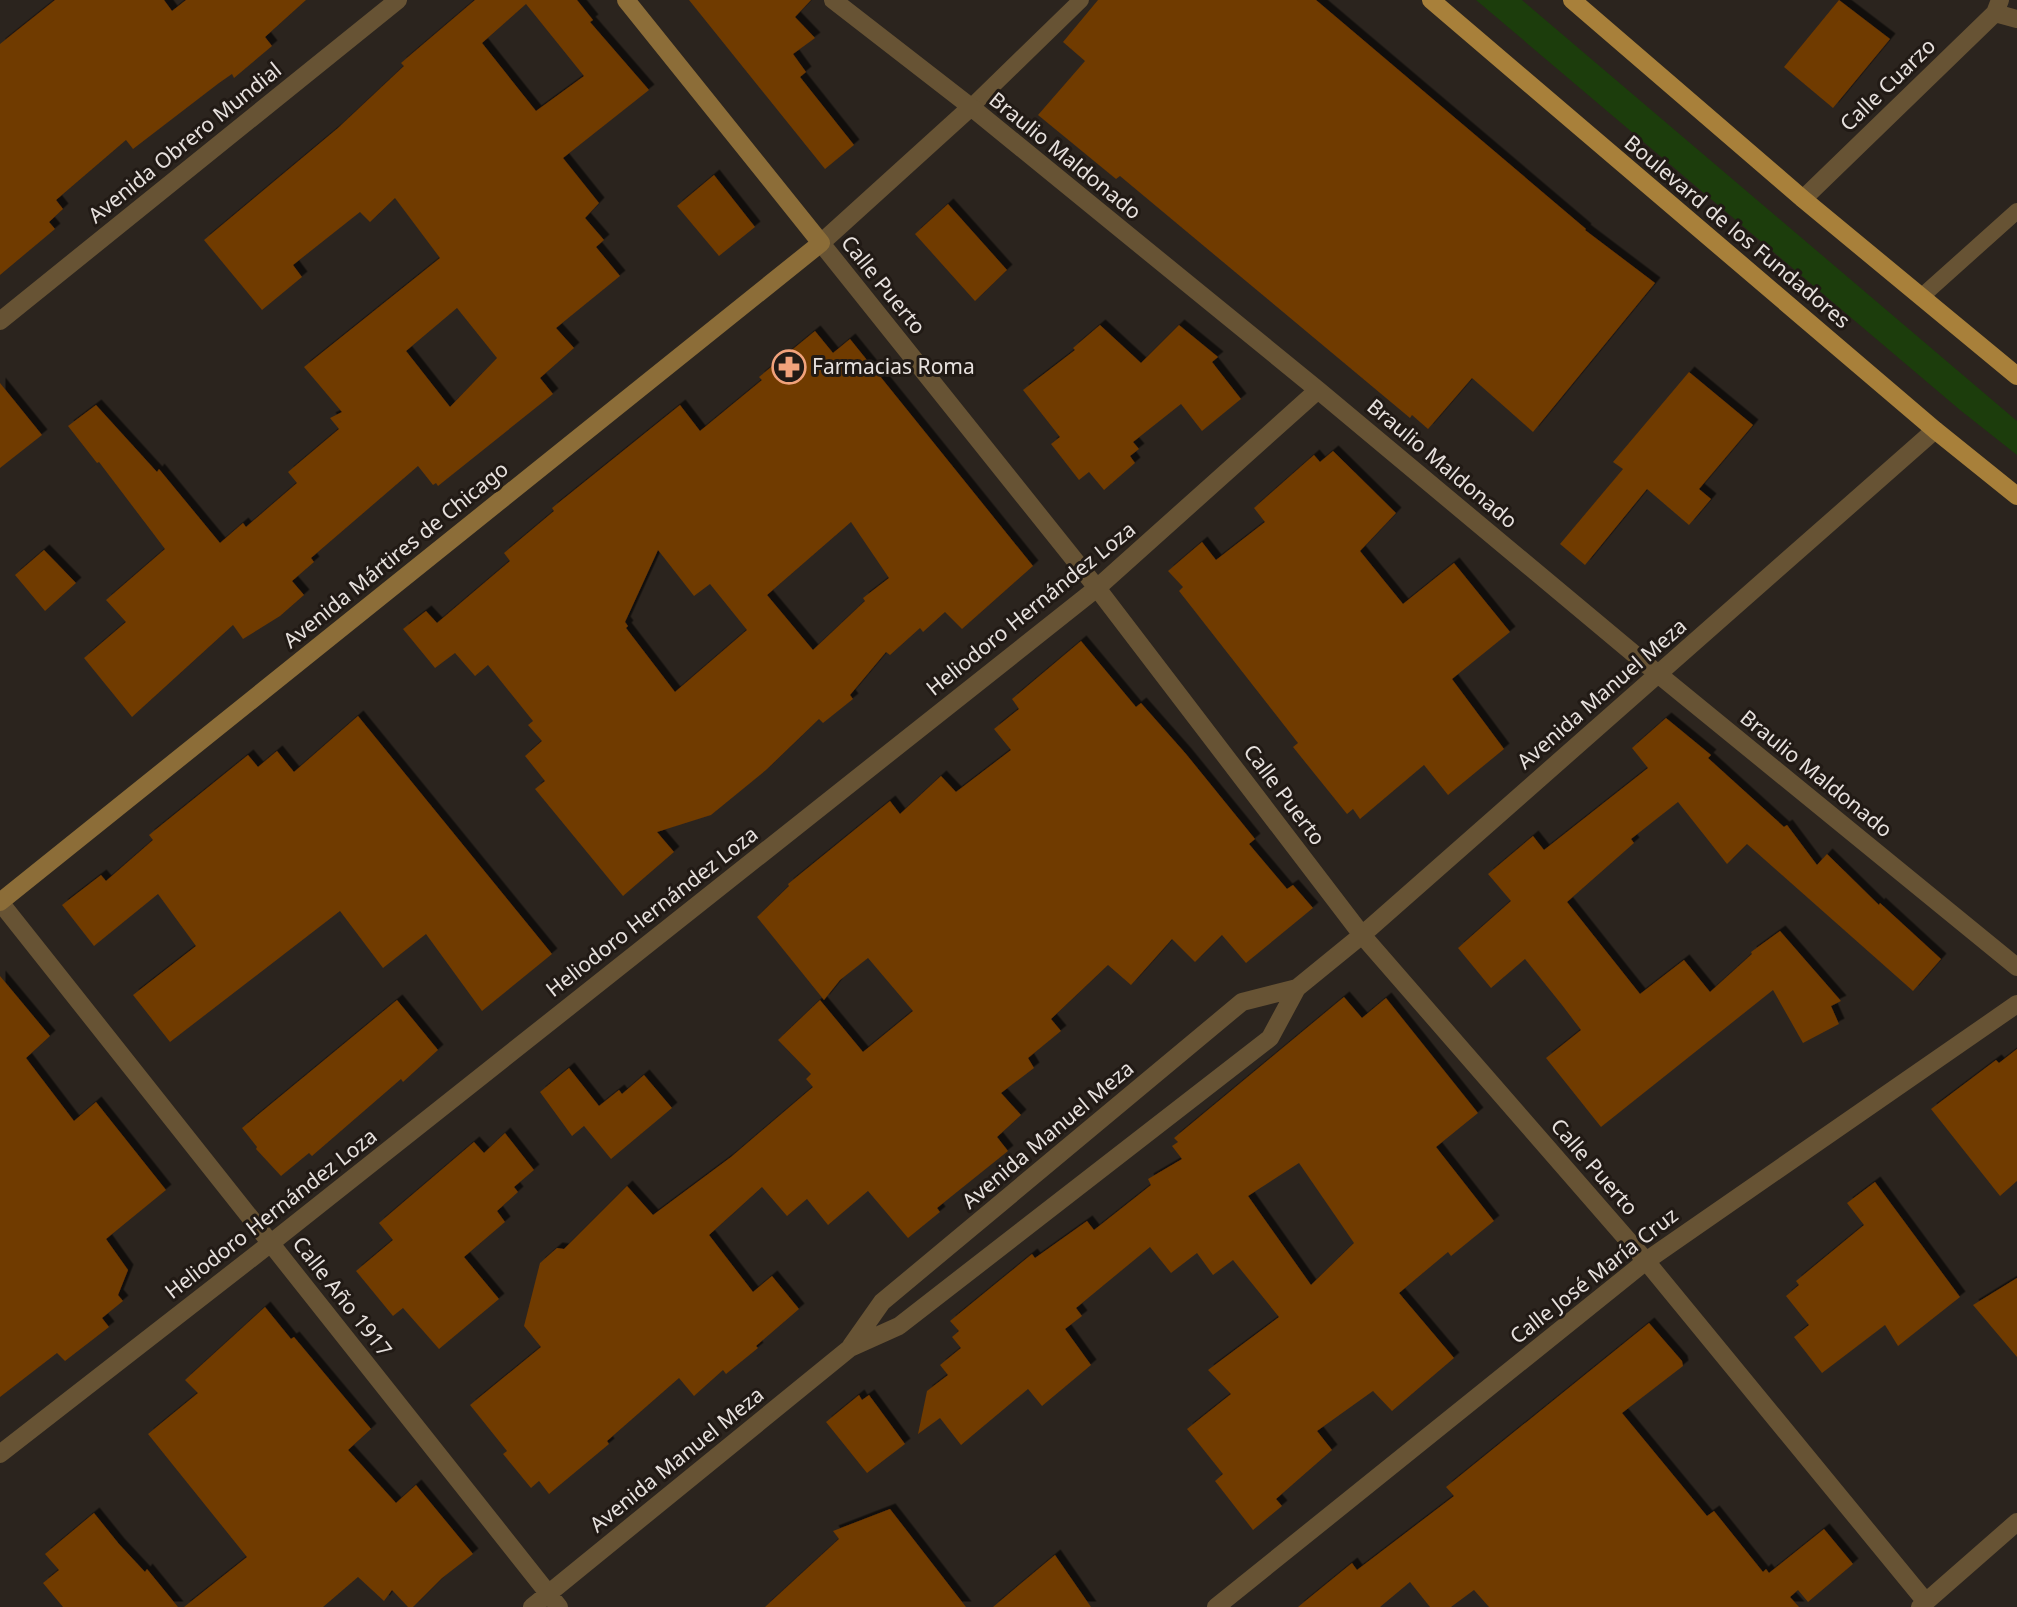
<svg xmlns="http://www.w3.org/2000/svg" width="2017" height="1607" font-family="'Noto Sans',sans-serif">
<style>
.green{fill:#1c3d0c}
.building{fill:#6f3a05;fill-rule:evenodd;filter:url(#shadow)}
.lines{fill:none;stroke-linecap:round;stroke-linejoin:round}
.lane{stroke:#675334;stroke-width:16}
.street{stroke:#675334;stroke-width:18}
.secondary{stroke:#8c6d38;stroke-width:18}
.primary{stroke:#a8803a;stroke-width:18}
.labels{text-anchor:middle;stroke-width:6;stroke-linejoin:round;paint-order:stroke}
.street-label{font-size:21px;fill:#e7e1de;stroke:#211a15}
.poi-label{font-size:21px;fill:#e7e1de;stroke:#211a15;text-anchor:start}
</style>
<defs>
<filter id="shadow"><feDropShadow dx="5.5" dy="-5.5" stdDeviation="0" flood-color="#0009"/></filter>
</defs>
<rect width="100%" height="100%" fill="#2b241e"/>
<path class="green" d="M1476 0H1522L2017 421V455L1960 410Z"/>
<path class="building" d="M55 0H164L172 11 186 0H306L265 37 272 46 234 78 232 74 219 83 133 149 126 140 56 200 63 209 49 222 55 229 0 275V44Z
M475 0H577L593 20 590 22 649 90 563 158 599 203 585 218 604 240 596 247 620 276 556 328 574 348 540 378 553 394 438 486 436 483 433 485 418 466 311 558 314 562 292 581 304 595 280 616 243 639 233 625 132 717 84 658 126 622 106 600 165 549 99 462 97 463 68 426 96 405 157 472 159 469 220 543 243 523 246 527 297 483 288 472 339 429 330 418 342 412 304 367 440 258 395 198 370 222 360 212 293 265 302 277 262 310 204 240 338 128 404 66 401 63ZM526 4 584 76 536 111 482 43ZM457 308 497 358 450 407 406 351Z
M689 0H811L795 17 815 38 793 54 806 72 800 77 854 145 825 169Z
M1098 0H1316L1586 229 1585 230 1655 283 1533 432 1472 378 1428 429 1412 415 1410 418 1120 176 1116 179 1038 115 1085 61 1063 42Z
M1839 0 1890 39 1833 108 1784 67Z
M714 175 755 227 719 256 677 206Z
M948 204 1007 270 975 301 915 234Z
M1100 325 1141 363 1179 325 1218 357 1212 362 1241 399 1202 431 1181 404 1133 442 1139 449 1130 456 1135 463 1104 490 1089 472 1079 480 1051 444 1060 437 1023 390 1075 350 1073 348Z
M815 331 833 353 850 339 1033 566 962 629 945 612 923 632 920 628 890 655 886 652 850 695 853 699 823 723 819 719 766 770 711 815 657 832 674 852 623 896 535 789 545 781 525 756 542 741 528 725 533 721 488 665 475 676 455 653 435 668 403 629 426 611 437 623 510 561 504 553 554 511 552 508 680 405 700 431 762 380 759 377ZM851 522 889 578 863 598 865 601 813 650 767 595ZM658 550 694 596 710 584 747 630 675 692 626 628 628 626 625 622Z
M1689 372 1753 425 1699 489 1711 499 1689 525 1647 489 1585 565 1560 544 1623 469 1613 462Z
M0 383 42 435 0 468Z
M1333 451 1396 513 1360 551 1403 604 1454 563 1510 632 1452 679 1504 749 1448 795 1424 765 1360 819 1353 809 1347 814 1293 747 1298 743 1179 591 1183 587 1168 571 1202 542 1216 560 1265 522 1254 508 1314 455 1320 462Z
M44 550 76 583 45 611 15 575Z
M1081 641 1136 707 1141 703 1186 754 1255 839 1249 844 1287 889 1293 885 1313 908 1246 963 1222 935 1195 962 1172 939 1131 985 1108 965 1051 1019 1061 1031 1028 1058 1034 1068 1001 1093 1021 1115 997 1137 1008 1151 937 1208 940 1212 908 1238 868 1191 828 1225 807 1199 787 1216 762 1187 709 1235 753 1292 772 1276 799 1309 756 1346 758 1348 726 1374 723 1370 694 1396 679 1378 607 1441 609 1444 549 1494 539 1481 531 1488 503 1454 507 1451 470 1405 541 1347 524 1326 540 1263 557 1248 564 1249 627 1186 653 1215 731 1157 813 1087 806 1079 811 1074 778 1040 820 1000 863 1052 913 1011 868 958 840 980 824 1000 757 917 789 886 788 884 890 801 900 814 941 776 956 792 1011 750 994 729 1019 709 1012 699Z
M358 716 552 954 482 1011 426 934 383 968 340 911 170 1042 133 995 196 946 158 894 94 946 62 905 101 875 106 881 153 840 149 835 248 755 258 767 277 751 294 772Z
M1666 718 1711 755 1708 758 1784 827 1787 825 1817 865 1827 854 1879 905 1880 903 1941 959 1913 991 1747 844 1727 864 1678 802 1631 839 1634 843 1567 902 1640 994 1684 960 1710 992 1752 954 1751 952 1780 931 1841 1001 1831 1006 1839 1024 1803 1043 1773 990 1601 1127 1546 1058 1581 1030 1562 1005 1525 959 1491 988 1458 948 1511 901 1488 874 1533 836 1544 850 1648 768 1632 748Z
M0 976 50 1036 26 1058 74 1121 96 1102 166 1190 106 1239 128 1270 118 1295 123 1301 102 1318 109 1327 65 1361 57 1353 0 1397Z
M1344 997 1362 1018 1386 998 1478 1113 1436 1147 1494 1221 1451 1256 1448 1252 1399 1293 1454 1358 1392 1411 1373 1391 1317 1431 1332 1450 1276 1499 1282 1506 1253 1530 1215 1481 1223 1474 1187 1429 1231 1394 1208 1370 1279 1317 1233 1260 1213 1275 1197 1253 1171 1273 1150 1247 1076 1308 1082 1316 1065 1329 1091 1365 1042 1406 1028 1389 961 1445 940 1418 918 1434 927 1391 948 1375 940 1365 961 1348 952 1337 959 1331 950 1321 1032 1254 1035 1258 1087 1221 1094 1230 1151 1185 1148 1179 1182 1159 1172 1146 1178 1142 1174 1138ZM1299 1163 1354 1243 1311 1285 1248 1196Z
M397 1000 438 1050 403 1082 401 1079 312 1156 309 1153 281 1176 256 1149 257 1147 242 1128Z
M2017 1049V1181L2000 1196 1931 1109 1996 1060 1999 1063Z
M569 1068 599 1106 619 1090 622 1094 644 1075 672 1108 611 1159 584 1126 572 1136 540 1092Z
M505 1133 534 1170 514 1187 518 1192 497 1211 505 1222 464 1257 499 1299 439 1349 403 1308 393 1316 356 1271 393 1240 379 1223 474 1142 484 1153Z
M1875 1182 1960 1297 1898 1346 1885 1325 1822 1373 1794 1337 1809 1325 1786 1296 1799 1285 1796 1281 1864 1225 1847 1203Z
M2017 1278V1357L1973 1305Z
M265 1307 291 1339 294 1337 371 1429 348 1450 396 1503 416 1485 473 1554 442 1578 413 1607H408L392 1590 384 1601 358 1577 323 1607H184L247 1557 148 1434 198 1393 185 1380Z
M1649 1323 1682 1361 1683 1366 1622 1413 1707 1516 1714 1511 1763 1572 1766 1569 1769 1573 1824 1529 1853 1564 1808 1602 1798 1590 1790 1597 1799 1607H1489L1474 1590 1451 1607H1430L1410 1582 1380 1607H1298L1352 1563 1357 1570 1454 1496 1446 1487Z
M859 1395 862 1400 869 1395 905 1444 867 1473 826 1422Z
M890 1509 966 1607H765L839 1539 833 1531Z
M94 1513 119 1544 145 1572 147 1569 178 1607H63L43 1583 59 1570 45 1554Z
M1055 1555 1091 1607H993Z"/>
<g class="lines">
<path class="lane" d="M971 107 1081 0
M1921 297 2017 211"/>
<path class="street" d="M833 0 971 107 1318 390 1658 674 2017 967
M1995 13 2017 19
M971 107 821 243 1097 588 1362 935 1646 1261 1926 1602
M1803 199 1995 13 2000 0
M0 321 398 0
M0 902 559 1607
M851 1346 882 1302 1242 1002 1297 988
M0 1454 271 1243 1097 588 1318 390
M532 1607 850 1348 899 1326 1270 1038 1297 988 1362 935 1935 430
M1216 1607 1646 1261 2017 1004
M1920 1607 2017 1522"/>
<path class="secondary" d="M0 902 821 243 626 0"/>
<path class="primary" d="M1431 0 1935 430 2017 496
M1572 0 1803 199 2017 376"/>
</g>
<defs>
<g id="pharmacy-ring" transform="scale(1.725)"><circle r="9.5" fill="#211a15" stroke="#f1a27b" stroke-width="1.5"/><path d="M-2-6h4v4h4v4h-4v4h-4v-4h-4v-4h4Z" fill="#f1a27b"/></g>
</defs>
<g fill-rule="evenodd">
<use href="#pharmacy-ring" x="789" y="367"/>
</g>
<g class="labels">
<g class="street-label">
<text transform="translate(1888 85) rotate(-44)" y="7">Calle Cuarzo</text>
<text transform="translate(185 143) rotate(-39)" y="7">Avenida Obrero Mundial</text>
<text transform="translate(1065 156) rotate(39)" y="7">Braulio Maldonado</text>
<text transform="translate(1737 232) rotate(40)" y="7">Boulevard de los Fundadores</text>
<text transform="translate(883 285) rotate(51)" y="7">Calle Puerto</text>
<text transform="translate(1442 464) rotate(40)" y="7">Braulio Maldonado</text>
<text transform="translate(396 555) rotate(-39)" y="7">Avenida Mártires de Chicago</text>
<text transform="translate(1031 609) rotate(-39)" y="7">Heliodoro Hernández Loza</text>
<text transform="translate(1602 694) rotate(-41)" y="7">Avenida Manuel Meza</text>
<text transform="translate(1816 774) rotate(39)" y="7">Braulio Maldonado</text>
<text transform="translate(1284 795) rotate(53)" y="7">Calle Puerto</text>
<text transform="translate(652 912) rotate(-38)" y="7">Heliodoro Hernández Loza</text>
<text transform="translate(1048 1135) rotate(-40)" y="7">Avenida Manuel Meza</text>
<text transform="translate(1594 1167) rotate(49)" y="7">Calle Puerto</text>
<text transform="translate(271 1214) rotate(-38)" y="7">Heliodoro Hernández Loza</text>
<text transform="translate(1594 1276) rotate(-38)" y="7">Calle José María Cruz</text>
<text transform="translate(342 1297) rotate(52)" y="7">Calle Año 1917</text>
<text transform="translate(677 1460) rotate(-39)" y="7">Avenida Manuel Meza</text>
</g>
<g class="poi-label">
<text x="812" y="374">Farmacias Roma</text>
</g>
</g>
</svg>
